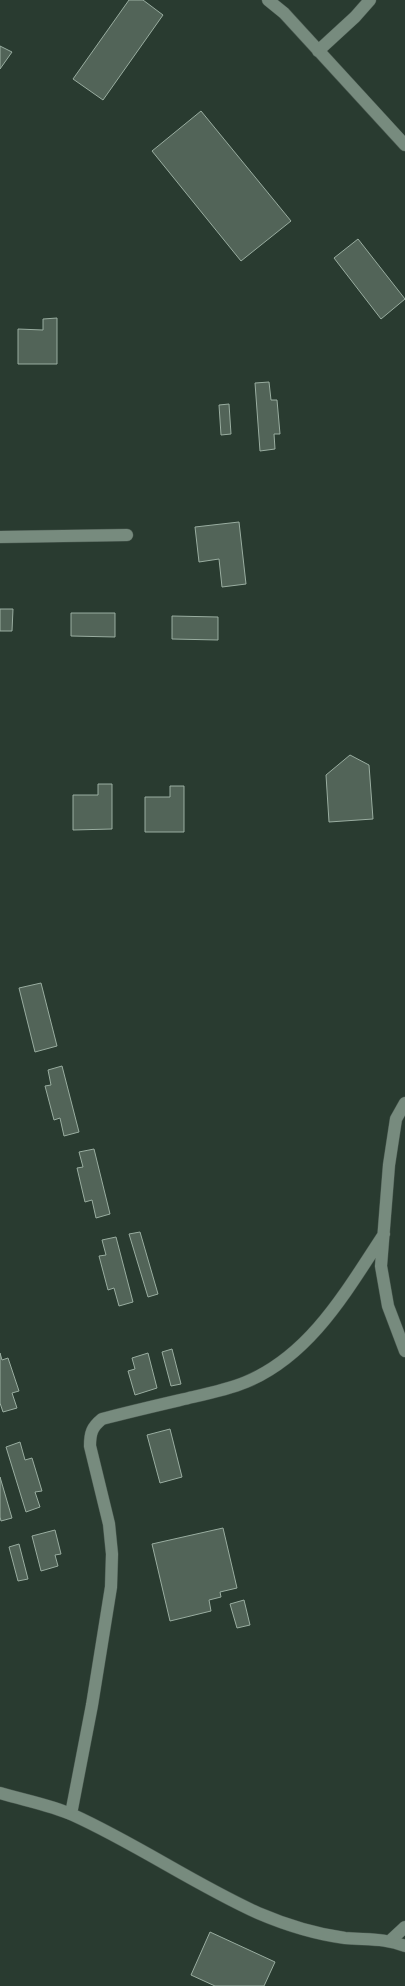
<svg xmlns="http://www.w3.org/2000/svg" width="405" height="1986" font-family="Karla,sans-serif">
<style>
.building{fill:#526458;stroke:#99ada0}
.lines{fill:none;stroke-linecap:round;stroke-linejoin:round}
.street-casing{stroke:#49584f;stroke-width:13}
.street{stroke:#778b7e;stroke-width:12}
</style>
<rect width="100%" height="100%" fill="#293b30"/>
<path class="building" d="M129 0H143L163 15 103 100 73 79Z
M0 46 12 52 0 69Z
M201 111 291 221 241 261 152 151Z
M358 239 405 299 381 319 334 258Z
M57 318V364H18V329L43 330V319Z
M269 382 271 400H277L280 434H274L275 449 260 451 255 383Z
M229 404 231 434 221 435 219 405Z
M239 522 246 584 222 587 219 559 199 562 195 527Z
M0 609H13L12 631H0Z
M71 613H115V637L71 636Z
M172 616 218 617V640L172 639Z
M350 755 369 765 373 819 329 822 326 775Z
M98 784H112V829L73 830V795H98Z
M170 786H184V832H145V797H170Z
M41 983 57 1046 35 1052 19 988Z
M62 1066 79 1132 64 1136 60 1118 54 1120 45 1086 51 1085 48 1070Z
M94 1149 110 1214 96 1218 92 1200 85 1202 77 1168 83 1167 79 1152Z
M140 1232 158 1294 148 1297 129 1234Z
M116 1237 133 1302 119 1306 114 1288 108 1290 99 1256 106 1255 102 1240Z
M172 1349 181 1384 171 1386 162 1352Z
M0 1353 2 1360 8 1358 19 1391 12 1393 17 1408 3 1412 0 1403Z
M148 1353 157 1388 135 1395 128 1371 135 1369 132 1358Z
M170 1429 182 1477 160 1483 147 1435Z
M20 1442 25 1460 32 1458 42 1491 35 1492 40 1507 26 1512 6 1447Z
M0 1477 12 1518 1 1521 0 1517Z
M223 1528 237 1588 220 1592 221 1597 209 1600 211 1611 170 1621 152 1544Z
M55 1530 61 1554 55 1555 58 1566 41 1571 32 1536Z
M19 1544 28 1579 18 1581 9 1547Z
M244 1600 250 1625 237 1628 230 1604Z
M210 1932 275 1962 264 1986H215L191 1975Z"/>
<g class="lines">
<g class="street-casing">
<path id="street" d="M268 0 284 13 405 145
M318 51 355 17 370 0
M0 537 127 535
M405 1103 396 1119 389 1165 381 1266 388 1306 405 1351
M0 1793C23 1800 51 1805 73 1815 137 1844 194 1884 258 1913 286 1925 315 1934 345 1938 367 1940 385 1938 405 1946
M71 1814 92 1705 111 1587 112 1554 109 1524 90 1446C90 1433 92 1427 102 1419 132 1411 163 1404 193 1397 211 1393 229 1389 246 1382 311 1355 347 1290 384 1234
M391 1940 405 1927"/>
</g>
<use href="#street" class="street"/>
</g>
</svg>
